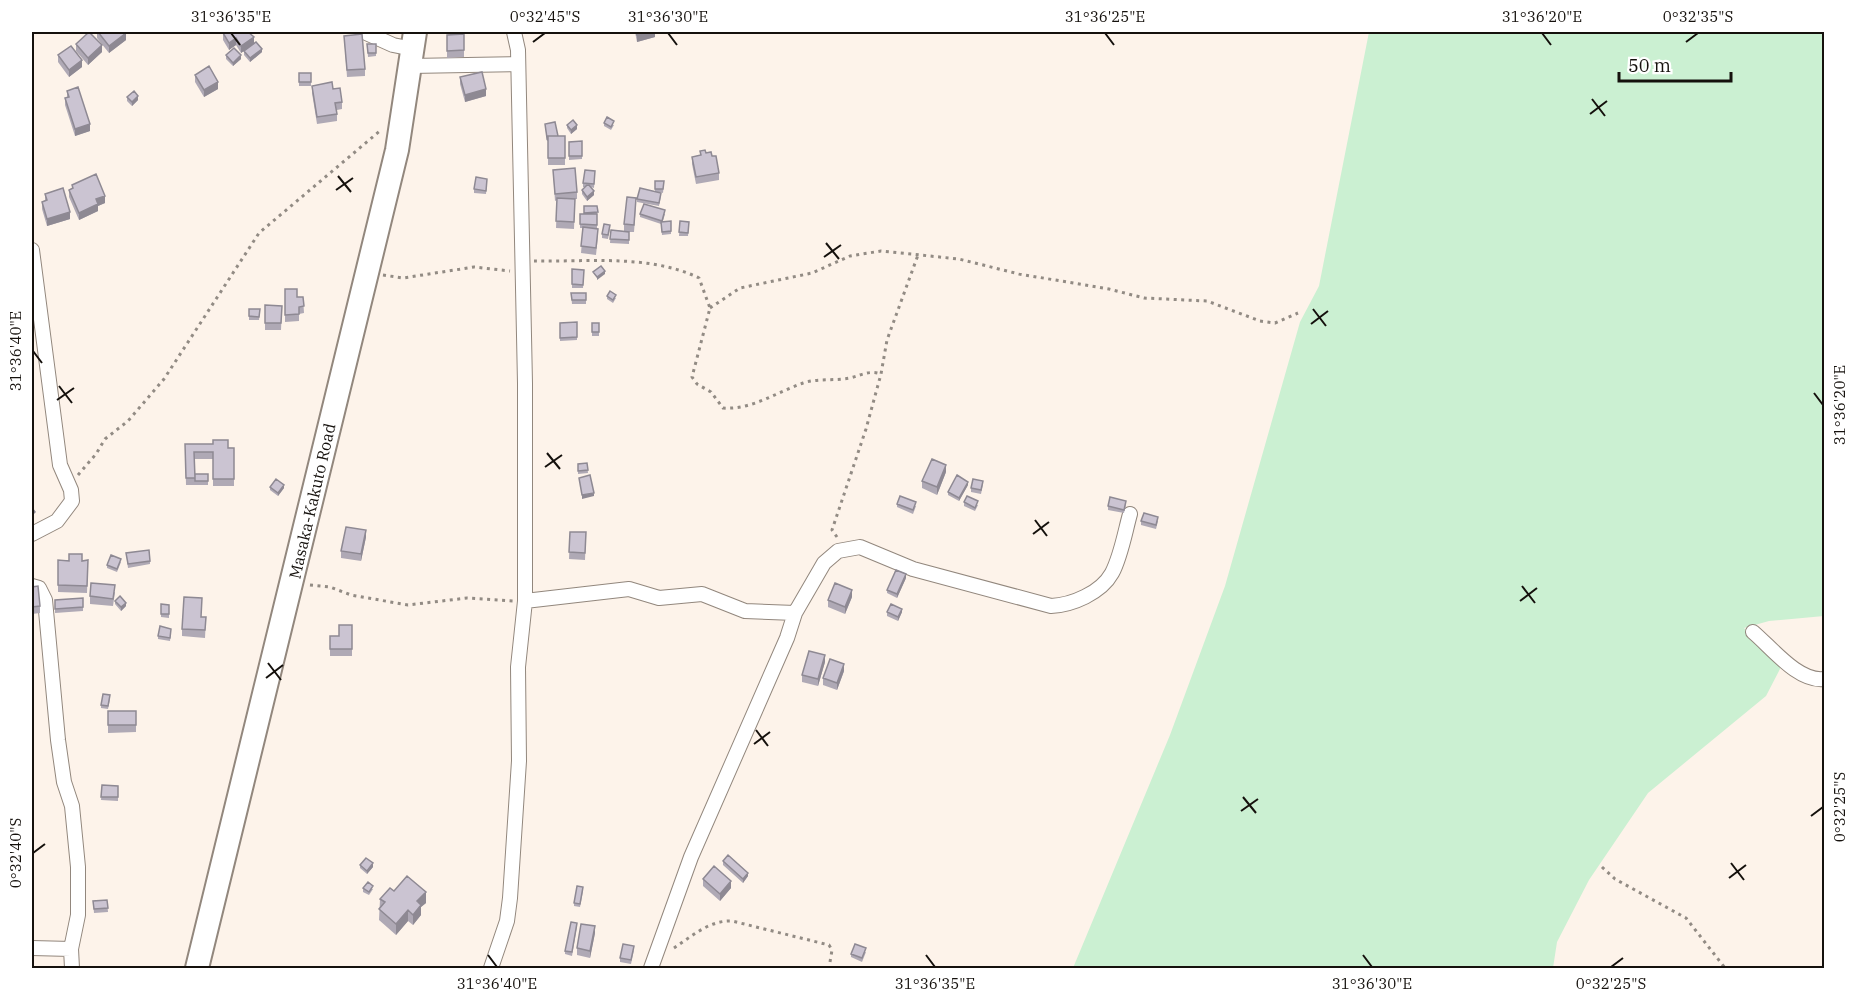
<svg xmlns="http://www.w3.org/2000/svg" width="1856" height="1000" font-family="'IBM Plex Serif',serif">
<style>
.green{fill:#cbf0d2}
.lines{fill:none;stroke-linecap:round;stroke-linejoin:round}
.minor-casing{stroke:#92877d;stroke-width:16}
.trunk-casing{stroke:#92877d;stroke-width:26}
.path{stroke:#928b84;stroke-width:3;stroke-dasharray:3 4.5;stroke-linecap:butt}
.minor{stroke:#fff;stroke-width:14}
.trunk{stroke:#fff;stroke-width:22}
.wall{fill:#afa9b5}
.shaded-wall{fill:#8e8993}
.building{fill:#cbc4d2;stroke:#8e8993;stroke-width:1.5}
.ticks{fill:none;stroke:#15110d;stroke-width:2}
.labels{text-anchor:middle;stroke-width:5;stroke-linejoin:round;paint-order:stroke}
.street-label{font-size:16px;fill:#15110d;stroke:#fff}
.neatline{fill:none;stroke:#15110d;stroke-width:2}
.ticks-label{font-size:15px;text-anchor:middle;fill:#15110d}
</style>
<rect width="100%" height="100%" fill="#fdf3ea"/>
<path class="green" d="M1369 32H1824V616L1769 621 1744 628 1782 665 1766 696 1648 793 1589 880 1557 942 1553 968H1073L1170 735 1225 586 1300 322 1319 286Z"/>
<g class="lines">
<g class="minor-casing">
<path id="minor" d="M364 32 393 45 413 49
M410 66 517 64
M32 250 60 465 71 490 72 501 57 521 32 534
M32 586 39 588 45 600 58 740 64 782 72 806 78 867V915L71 949 72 968
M525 601 629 589 659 598 702 594 745 611 795 613
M1753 632C1772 648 1798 682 1824 679
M32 948 71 949
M491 968 507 921 510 898 519 761 518 667 525 601V383L518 50 514 32
M651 968 691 857 787 638 795 613 824 563 838 551 860 547 913 569 1051 606C1072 605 1101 593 1112 573 1121 556 1125 532 1130 514"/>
</g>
<g class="trunk-casing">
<path id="trunk" d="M197 968 397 150 415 32"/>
</g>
<path class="path" d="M534 261C587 262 650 254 699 278L710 308 692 377 697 384 711 392 723 408C752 410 777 392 803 383 818 378 835 381 850 378 862 375 869 370 881 374
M383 275 403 278 474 267 510 271
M710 308 740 288 812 273 850 256 881 251 959 259 1019 274 1109 289 1144 298 1207 301 1260 321 1275 323 1298 313
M78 475 96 454 105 439 128 421 164 379 259 233 381 130
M837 537 832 530 866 429 881 374 887 340 918 255
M310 585 330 587 351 595 408 605 467 598 513 601
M1602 867 1615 879 1686 918 1725 968
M674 948C692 936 710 920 732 921L829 945 832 950 829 968"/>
<use href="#minor" class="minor"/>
<use href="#trunk" class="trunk"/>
</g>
<path class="wall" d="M95 32H125L126 40 109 53 97 38V34Z
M224 32H249L254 44 262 52 250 62 244 55V51L250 46 241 53 236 45 229 50 223 40V33Z
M635 32H655V37L637 42Z
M464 34V57L447 58V35Z
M344 36 365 69V76L347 77Z
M76 44 102 52 88 65 76 51Z
M367 44H376V56L368 57Z
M58 55 82 67 69 77 58 62Z
M226 55 241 59 233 66 226 59Z
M299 73H311V86H299Z
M195 75 218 89 204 97 195 82Z
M460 77 486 96 465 102 460 84Z
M312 86 333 89 342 102V109L337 110V121L317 124 312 93Z
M67 91 90 131 75 136 65 105V98H67Z
M127 97 138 100 132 106 127 101Z
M604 123 614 125 611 130 604 126Z
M545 124 558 136H565V165H548V141H547Z
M567 125 577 129 571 134 567 128Z
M582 141V159L569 160V142Z
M700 151 706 153 712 156 719 173V180L696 184 692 164V157L700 155Z
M553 170 577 192V199H575L574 229 556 228 557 200 555 201Z
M595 171 594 188 591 187 594 195 587 201 582 194V190L586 187H583V183Z
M487 179 486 194 474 193V189Z
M655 181H664L663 193 660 192 661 196 659 206 637 202V199L655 191Z
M72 185 105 203 98 206V211L79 220 69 197V190L72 188Z
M45 194 70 219 47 226 42 209V202L45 201Z
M636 205 634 232H629V244L610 243 611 230 624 231V224Z
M584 206H597V228H590L598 236 596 255 581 253 583 228H580V214H584Z
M640 214H665L663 221H671V234L662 235 661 224 640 217Z
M680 221 689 222 688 236H679Z
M610 229 608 239 602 238V234Z
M572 269 584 270 583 288H572Z
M285 289 297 297H303L304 313 299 314V321L285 322Z
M571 293H586V304H572Z
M607 296 616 298 613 303 607 299Z
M265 305 282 306 281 330H265Z
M249 309H260L259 320H249Z
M577 322V340L560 341V323Z
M592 323H599V336H592Z
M185 444 234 448V486H213V459H194L195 474H208V485H186Z
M587 463 588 473 578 474V464Z
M946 472 937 495 922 488V481Z
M983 484 981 494 971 492V488Z
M968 485 959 501 948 495V492Z
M270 487 284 488 278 496 270 490Z
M964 502 978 505 975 511 964 506Z
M897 504 916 506 913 514 897 507Z
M1126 504 1124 513 1108 510V506Z
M1141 521H1158L1156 529 1141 525Z
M570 532H586L585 560 569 559Z
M366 537 361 561 341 558V551Z
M126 553 150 561V564L128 568Z
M58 560H88L87 593 58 592Z
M121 562 117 572 107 568V565Z
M906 578 897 598 887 593V590Z
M32 587 40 606V613L32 614Z
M115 592 113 606 90 604V596Z
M852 597 845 614 828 607V600Z
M83 598V611L55 613V600Z
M115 601 126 606 121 611 115 604Z
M161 604 169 605V618L161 617Z
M887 612H902L898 621 887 616Z
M201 617H206L205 638 182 636V629Z
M352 625V656H330V636H339Z
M171 632 170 641 158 639V636Z
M825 662 818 686 802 682V675Z
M844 671 837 690 823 685V678Z
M110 699 108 709 101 708V705Z
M108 711H136V732L108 733Z
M102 785 118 786V801L101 800Z
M723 861 748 876 743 883 723 865Z
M360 865 373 867 367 874 360 868Z
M703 879 731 888 720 901 703 886Z
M363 888 373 889 369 895 363 892Z
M394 891 426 903 421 907V915L413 925 408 921 396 935 379 920 380 899Z
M583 891 580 907 574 906V903Z
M107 900 108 912 94 913 93 901Z
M577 926 572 956 565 954V951Z
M595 933 590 958 577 955V948Z
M634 950 631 964 620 962V958Z
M866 952 862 962 851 957V954Z"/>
<path class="shaded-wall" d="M650 32H655V37L637 42V35Z
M126 33V40L109 53V46Z
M254 37V44L241 53V46Z
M236 38V45L229 50V43Z
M102 45V52L88 65V58Z
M262 49V52L250 62V58Z
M241 55V59L233 66V63Z
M82 60V67L69 77V70Z
M218 82V89L204 97V90Z
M486 89V96L465 102V95Z
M138 96V100L132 106V102Z
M90 124V131L75 136V129Z
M577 125V129L571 134V130Z
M594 191V195L587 201V197Z
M105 196V203L98 206V211L79 220V213L96 199Z
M70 212V219L47 226V219Z
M605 271V274L597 280V277Z
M946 465V472L937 495V487Z
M968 482V485L959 501V498Z
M284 485V488L278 496V493Z
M594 493V496L582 499V495Z
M366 530V537L361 561V554Z
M906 574V578L897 598V594Z
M852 590V597L845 614V607Z
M126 603V606L121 611V607Z
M902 609V612L898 621V617Z
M825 655V662L818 686V679Z
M844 664V671L837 690V683Z
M373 863V867L367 874V871Z
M748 873V876L743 883V879Z
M731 881V888L720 901V894Z
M426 892V903L421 907V915L413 925V915L417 901Z
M408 910V921L396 935V924Z
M595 926V933L590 958V951Z"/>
<path class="building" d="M89 32 102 45 88 58 76 44Z
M98 32H125L126 33 109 46Z
M226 32H248L254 37 241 46 236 38 229 43 223 33Z
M636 32H650L637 35Z
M362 34 365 69 347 70 344 36Z
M464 34V50L447 51V35Z
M256 42 262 49 250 58 244 51Z
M367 44H376V53H368Z
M71 46 82 60 69 70 58 55Z
M234 48 241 55 233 63 226 55Z
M209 66 218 82 204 90 195 75Z
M482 72 486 89 465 95 460 77Z
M299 73H311V82H299Z
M332 82 333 89 340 88 342 102 335 103 337 114 317 117 312 86Z
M78 87 90 124 75 129 65 98 69 97 67 91Z
M134 91 138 96 132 102 127 97Z
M607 117 614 121 611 127 604 123Z
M573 120 577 125 571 130 567 125Z
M555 122 558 136H548L547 138 545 124Z
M548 136H565V158H548Z
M582 141V156H569V142Z
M705 150 706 153 711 152 712 156H716L719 173 696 177 692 157 701 155 700 151Z
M575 168 577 192 555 194 553 170Z
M585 170 595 171 594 184 583 183Z
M96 174 105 196 96 199 98 204 79 213 69 190 73 188 72 185Z
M476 177 487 179 486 191 474 189Z
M655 181H664L663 189H655Z
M588 184 594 191 587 197 582 190Z
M63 188 70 212 47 219 42 202 47 200 45 194Z
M640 188 661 193 659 203 637 199Z
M627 197 636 198 634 225 624 224Z
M557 198 575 199 574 222 556 221Z
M644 204 665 210 662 221 640 214Z
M584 206H597L598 212 584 213Z
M580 214H597V225L580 224Z
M671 221V231L662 232 661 222Z
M680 221 689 222 688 233 679 232Z
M604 224 610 225 608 235 602 234Z
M583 227 598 229 596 248 581 246Z
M611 230 629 232V240L610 239Z
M601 266 605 271 597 277 593 272Z
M572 269 584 270 583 285 572 284Z
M285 289H297V297H303L304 306 299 307V314L285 315Z
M610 291 616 295 613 300 607 296Z
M571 293H586V300H572Z
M265 305 282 306 281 323H265Z
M249 309H260L259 317 249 316Z
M577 322V337L560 338V323Z
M592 323H599V332H592Z
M213 440H228V448H234V479H213V452H194L195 478H186L185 444H213Z
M932 459 946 465 937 487 922 481Z
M587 463 588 470 578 471V464Z
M195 474H208V481H195Z
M590 475 594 493 582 495 579 478Z
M957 475 968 482 959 498 948 492Z
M276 479 284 485 278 493 270 487Z
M973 479 983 481 981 490 971 488Z
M900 496 916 502 913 510 897 504Z
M967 496 978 501 975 508 964 502Z
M1110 497 1126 501 1124 510 1108 506Z
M32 508 35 512 32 515Z
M1144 513 1158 517 1156 525 1141 521Z
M346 527 366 530 361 554 341 551Z
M570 532H586L585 553 569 552Z
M149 550 150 561 128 564 126 553Z
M69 554H82V561L88 560 87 586 58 585V560L69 561Z
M111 555 121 559 117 569 107 565Z
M896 570 906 574 897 594 887 590Z
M91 583 115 585 113 599 90 596Z
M835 583 852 590 845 607 828 600Z
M38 586 40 606 32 607V587Z
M120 596 126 603 121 607 115 601Z
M184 597 202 598 201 617H206L205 630 182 629Z
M83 598V607L55 609V600Z
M161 604 169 605V614H161Z
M891 604 902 609 898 617 887 612Z
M339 625H352V649H330V636H339Z
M160 626 171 629 170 638 158 636Z
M809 651 825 655 818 679 802 675Z
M830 659 844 664 837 683 823 678Z
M103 694 110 695 108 706 101 705Z
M108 711H136V725H108Z
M102 785 118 786V797H101Z
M728 855 748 873 743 879 723 861Z
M366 858 373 863 367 871 360 865Z
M714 866 731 881 720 894 703 879Z
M407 876 426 892 417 901 421 905 413 915 408 910 396 924 379 909 385 902 380 899 390 888 394 891Z
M368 882 373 886 369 892 363 888Z
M577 886 583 887 580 904 574 903Z
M107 900 108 908 94 909 93 901Z
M571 922 577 923 572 952 565 951Z
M581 924 595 926 590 951 577 948Z
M623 944 634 946 631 960 620 958Z
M855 944 866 948 862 958 851 954Z"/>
<path class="ticks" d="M231 33 240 45M668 33 677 45M1105 33 1114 45M1542 33 1551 45M533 42 545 33M1686 42 1698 33M1592 99 1605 116M1590 114 1607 101M338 176 351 192M336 190 353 178M826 243 839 259M824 257 841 245M1313 309 1326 326M1311 324 1328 311M33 351 42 363M59 386 72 403M1814 393 1823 405M57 400 74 388M547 453 560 469M545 467 562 455M1035 520 1047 536M1033 534 1049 522M1522 586 1535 603M1520 601 1537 588M268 663 281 680M266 678 283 665M756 730 768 746M754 744 770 732M1243 797 1256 813M1241 811 1258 799M1811 816 1823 807M33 853 45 844M1731 863 1744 880M1729 878 1746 865M488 955 497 967M926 955 935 967M1363 955 1372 967M1611 967 1623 958"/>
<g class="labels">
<g class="street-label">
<text transform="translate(312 501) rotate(-77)" y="6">Masaka-Kakuto Road</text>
</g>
</g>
<rect width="1856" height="1000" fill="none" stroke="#ffffff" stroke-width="66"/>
<path d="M1619 72v9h112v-9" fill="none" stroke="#15110d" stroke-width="3"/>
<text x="1628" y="72" font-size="18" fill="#15110d" stroke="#ffffff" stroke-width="4.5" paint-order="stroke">50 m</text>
<rect x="33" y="33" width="1790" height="934" class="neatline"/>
<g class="ticks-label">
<text x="231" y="22">31°36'35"E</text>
<text x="545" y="22">0°32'45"S</text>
<text x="668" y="22">31°36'30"E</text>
<text x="1105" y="22">31°36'25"E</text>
<text x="1542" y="22">31°36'20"E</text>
<text x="1698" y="22">0°32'35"S</text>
<text transform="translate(16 351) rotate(-90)" y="5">31°36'40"E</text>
<text transform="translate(1840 405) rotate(-90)" y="5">31°36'20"E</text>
<text transform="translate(1840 807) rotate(-90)" y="5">0°32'25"S</text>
<text transform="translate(16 853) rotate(-90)" y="5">0°32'40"S</text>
<text x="497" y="989">31°36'40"E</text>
<text x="935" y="989">31°36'35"E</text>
<text x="1372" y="989">31°36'30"E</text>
<text x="1611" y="989">0°32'25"S</text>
</g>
</svg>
